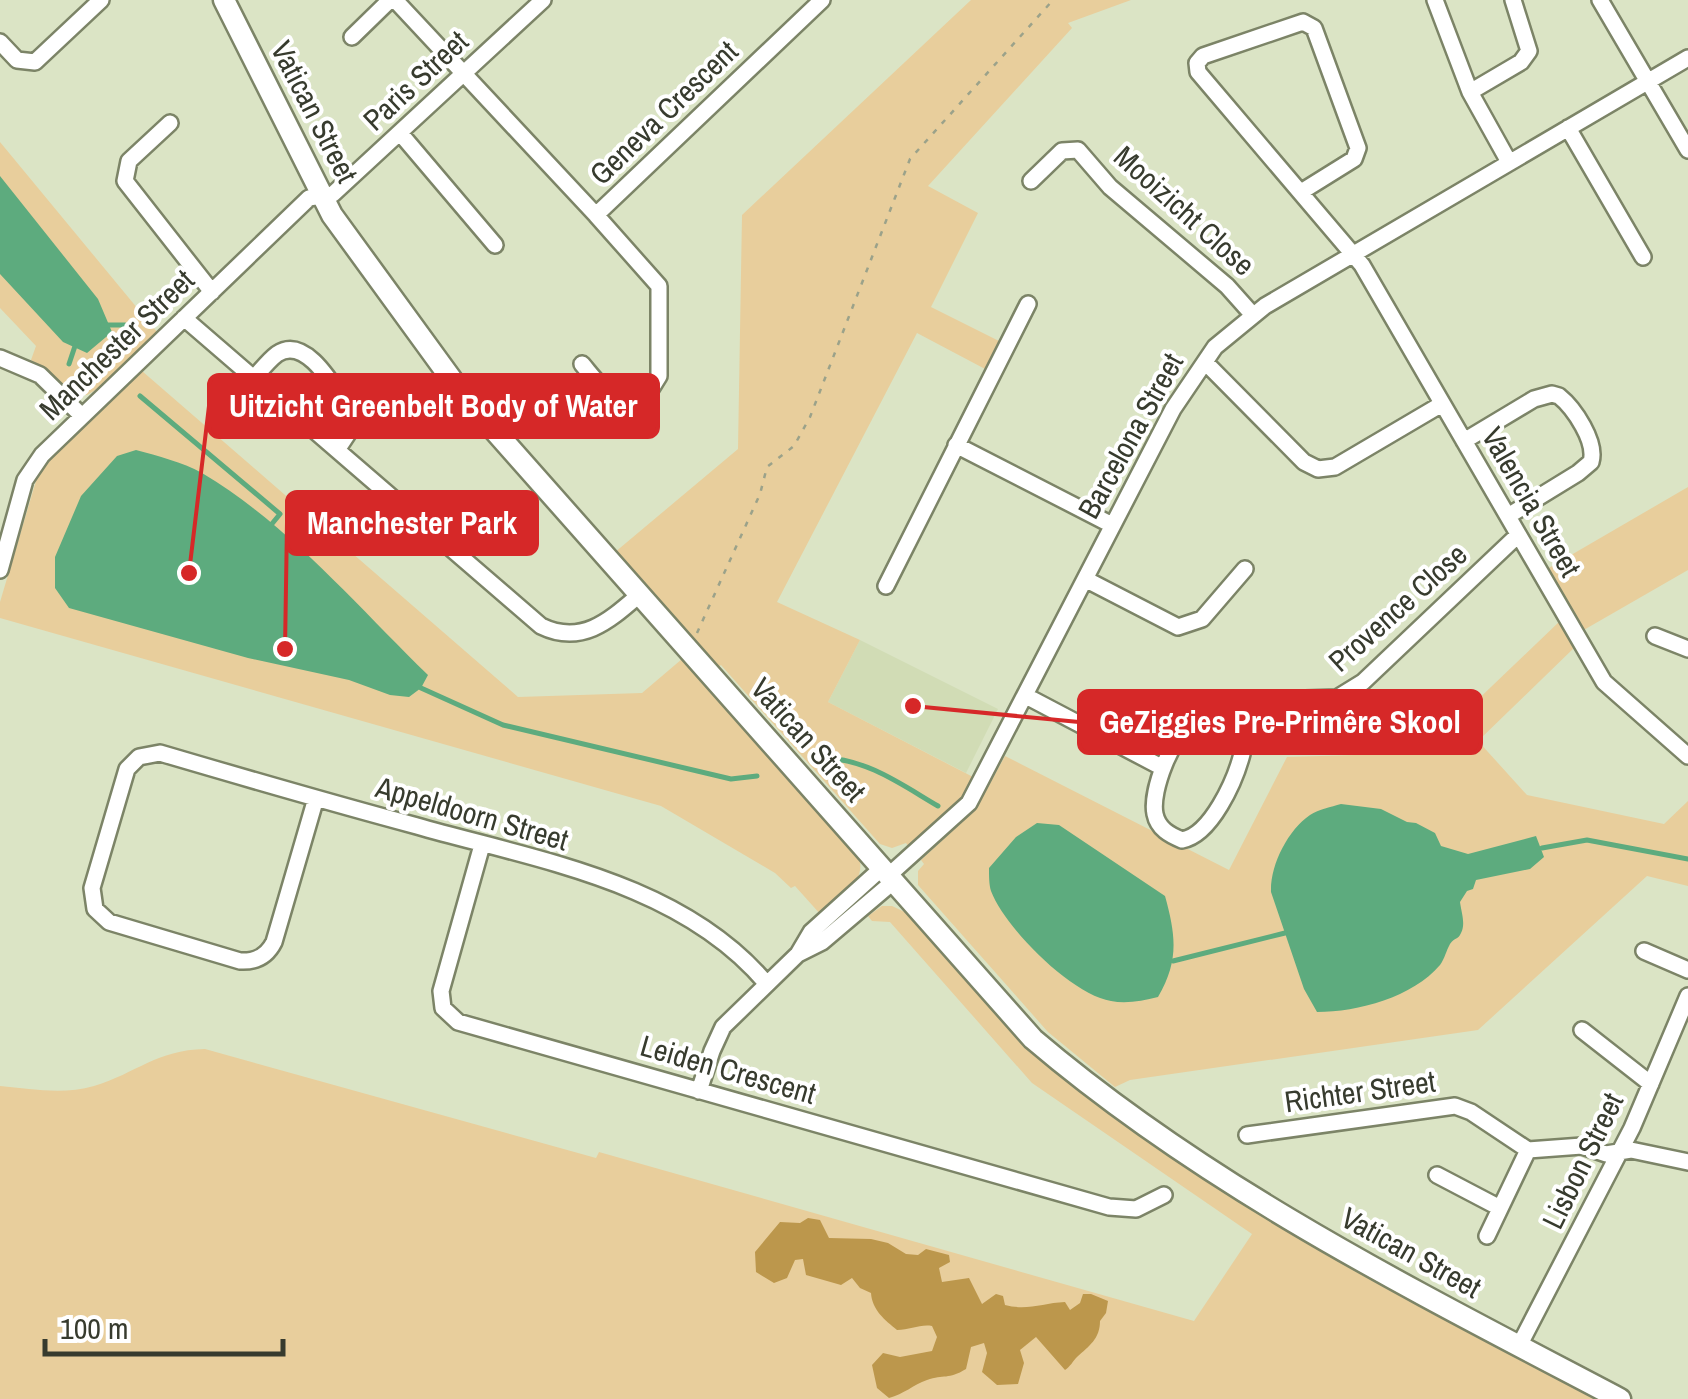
<svg xmlns="http://www.w3.org/2000/svg" width="1688" height="1399" font-family="'Archivo Narrow',sans-serif">
<style>
.built{fill:#d1dcb5}
.green{fill:#e8ce9c}
.forest{fill:#bc974c}
.water{fill:#5dab7e}
.lines{fill:none;stroke-linecap:round;stroke-linejoin:round}
.stream{stroke:#5dab7e;stroke-width:5}
.minor-casing{stroke:#7c8467;stroke-width:20}
.tertiary-casing{stroke:#7c8467;stroke-width:25}
.path{stroke:#9ba28a;stroke-width:2.5;stroke-dasharray:5 8;stroke-linecap:butt}
.minor{stroke:#fff;stroke-width:15}
.tertiary{stroke:#fff;stroke-width:20}
.labels{text-anchor:middle;stroke-width:8;stroke-linejoin:round;paint-order:stroke}
.street-label{font-size:30px;fill:#373b2e;stroke:#fff}
.leader{fill:none;stroke:#d62828;stroke-width:4}
.callout-dot{fill:#d62828;stroke:#fff;stroke-width:4}
.callout{fill:#d62828;stroke:#d62828;stroke-width:4}
.callout-label{font-size:32px;text-anchor:middle;font-weight:bold;fill:#fff}
</style>
<rect width="100%" height="100%" fill="#dbe4c5"/>
<path class="built" d="M860 640 998 709 966 773 828 702Z"/>
<path class="green" d="M971 0H1131L1068 23 1072 28 928 186 978 213 931 307 1001 342 987 370 917 333 777 602 860 640 828 702 975 778 960 801 909 847 906 843 892 848 880 844 721 665 716 668 614 553 738 449 742 215Z
M0 142 157 332 99 388 87 395C64 397 49 372 31 360L36 346 0 308Z
M142 371 518 697 642 693 682 659 858 855C869 882 839 898 821 915L795 886 791 888 775 873 661 806 0 618V602L39 471Z
M1688 487V570L1582 631 1547 569Z
M1561 620 1576 646 1478 741 1527 795 1664 824 1688 801V886L1647 876 1478 1030 1130 1080 1115 1087 1048 1032 918 885V871L924 864 921 860 976 809 1005 756 1229 870 1287 757 1422 753Z
M882 906H892L911 915 1031 1050 1087 1096 1262 1216 1496 1347 1598 1399H0V1086C32 1089 63 1095 94 1086 137 1073 156 1050 205 1049L596 1158 599 1152 1194 1321 1252 1234 1032 1083 890 922 872 921 868 916Z"/>
<path class="forest" d="M808 1218 820 1220 829 1238 871 1239 888 1243 906 1254 918 1255 926 1249 949 1255 950 1262 939 1268 942 1282 969 1278 982 1304 996 1294 1003 1296 1005 1305C1027 1311 1043 1303 1065 1302L1070 1310 1080 1303 1083 1294H1091L1108 1301 1106 1313 1100 1321C1100 1339 1089 1346 1077 1357 1073 1361 1070 1367 1065 1370L1036 1337 1020 1350 1024 1363 1018 1384 997 1385 982 1372 987 1353 984 1343 971 1347 966 1369C948 1380 944 1374 927 1380 913 1385 904 1394 889 1398L877 1388 872 1365 883 1353 900 1357 932 1351 937 1337 932 1326C920 1324 910 1330 897 1330 885 1320 872 1310 871 1293L860 1288 852 1278 841 1285 806 1275 803 1259 795 1260 787 1278 774 1283 756 1272 755 1252 780 1222 800 1223Z"/>
<path class="water" d="M0 176 98 299 112 332 87 353 63 342 0 274Z
M136 450C158 456 182 462 202 473 288 524 357 606 428 675L421 688 409 697 390 695 349 680 248 658 69 608 55 588V557L81 496 117 456Z
M1341 804 1381 809 1407 822 1416 823 1435 833 1441 846 1468 854 1536 836 1544 857 1530 869 1476 880 1473 889 1467 891 1460 902C1461 911 1466 924 1461 933 1458 940 1455 937 1450 944 1446 951 1445 958 1440 965 1413 997 1358 1012 1317 1012L1304 989 1271 892C1270 865 1288 830 1310 815 1319 809 1331 807 1341 804Z
M1037 823 1059 825 1165 896C1176 936 1179 961 1158 997 1142 1001 1126 1004 1111 1001 1072 995 1005 928 991 891 989 885 989 875 989 868L1016 837Z"/>
<g class="lines">
<path class="stream" d="M103 325H125
M69 364 76 343
M140 396 280 514 271 525
M421 688 503 725 731 779 757 776
M824 758C867 759 902 785 938 806
M1542 848 1587 840 1688 859
M1173 961 1285 933"/>
<g class="minor-casing">
<path id="minor" d="M395 0 596 215 822 0
M1435 0 1470 92 1509 162
M1600 0 1688 150
M352 37 390 0
M0 42 17 60 35 62 101 0
M1470 92 1521 62 1529 51 1513 0
M170 123 129 161 125 181 212 292
M1568 128 1643 257
M400 133 495 245
M1031 181 1062 151 1078 150 1110 187 1227 286 1252 314
M1301 192 1354 159 1358 148 1314 28 1303 22 1203 56 1197 63 1198 72 1362 265 1604 682 1688 756
M184 318 541 626C582 646 610 620 639 595
M0 358 40 375 82 416
M1205 362 1304 462 1318 469 1335 467 1442 404
M582 364C600 385 616 411 646 397L659 376V286L596 215
M254 378C261 370 269 360 277 354 308 333 338 395 353 415V426L337 450
M1464 441 1534 399 1552 394 1559 396C1574 408 1597 442 1591 462L1578 473 1508 516
M956 445 1112 525
M0 570 25 480 42 455 309 198 333 194 543 0
M1085 579 1178 627 1202 619 1245 569
M886 586 1028 304
M1655 636 1688 649
M1026 696 1163 768
M1305 699 1337 698 1363 682 1518 535
M1193 722C1211 724 1235 736 1242 754 1235 781 1211 835 1182 840 1170 835 1158 829 1155 814 1150 791 1173 734 1193 722Z
M316 798 274 942C267 956 256 962 240 961L109 922 95 909 92 888 127 769 139 757 160 753C245 778 331 803 417 826 536 860 681 882 766 983
M482 845 441 991 443 1008 458 1022 1109 1207 1136 1209 1164 1195
M888 876 969 803 1173 409 1215 347 1265 306 1688 58
M1644 951 1688 970
M798 954 811 932 882 868
M1582 1030 1651 1084
M699 1091 712 1051 723 1027 798 954 822 942 894 881
M1247 1135 1455 1106 1471 1112 1528 1150 1582 1146 1606 1154 1631 1150 1688 1162
M1437 1175 1500 1208
M1487 1236 1528 1150
M1519 1346 1632 1128 1688 996"/>
</g>
<g class="tertiary-casing">
<path id="tertiary" d="M224 0 332 215 463 395 1033 1039C1209 1189 1417 1292 1620 1399"/>
</g>
<path class="path" d="M697 633 760 494 767 467 794 446 810 417 910 159 1053 0"/>
<use href="#minor" class="minor"/>
<use href="#tertiary" class="tertiary"/>
</g>
<g class="labels">
<g class="street-label">
<text transform="translate(416 81) rotate(-43)" y="10">Paris Street</text>
<text transform="translate(314 112) rotate(63)" y="10">Vatican Street</text>
<text transform="translate(664 113) rotate(-44)" y="10">Geneva Crescent</text>
<text transform="translate(1184 211) rotate(42)" y="10">Mooizicht Close</text>
<text transform="translate(117 345) rotate(-44)" y="10">Manchester Street</text>
<text transform="translate(1131 436) rotate(-61)" y="10">Barcelona Street</text>
<text transform="translate(1531 502) rotate(60)" y="10">Valencia Street</text>
<text transform="translate(1398 608) rotate(-42)" y="10">Provence Close</text>
<text transform="translate(808 740) rotate(48)" y="10">Vatican Street</text>
<text transform="translate(472 814) rotate(16)" y="10">Appeldoorn Street</text>
<text transform="translate(728 1070) rotate(16)" y="10">Leiden Crescent</text>
<text transform="translate(1360 1092) rotate(-8)" y="10">Richter Street</text>
<text transform="translate(1583 1161) rotate(-64)" y="10">Lisbon Street</text>
<text transform="translate(1411 1253) rotate(29)" y="10">Vatican Street</text>
</g>
</g>
<path class="leader" d="M189 573L209 406M285 649L287 523M913 706L1079 722"/>
<g class="callout-dot">
<circle cx="189" cy="573" r="10"/>
<circle cx="285" cy="649" r="10"/>
<circle cx="913" cy="706" r="10"/>
</g>
<g class="callout">
<rect x="209" y="375" width="449" height="62" rx="10"/>
<rect x="287" y="492" width="250" height="62" rx="10"/>
<rect x="1079" y="691" width="402" height="62" rx="10"/>
</g>
<g class="callout-label">
<text x="433" y="417">Uitzicht Greenbelt Body of Water</text>
<text x="412" y="534">Manchester Park</text>
<text x="1280" y="733">GeZiggies Pre-Primêre Skool</text>
</g>
<path d="M45 1339v15h238v-15" fill="none" stroke="#373b2e" stroke-width="5"/>
<text x="60" y="1339" font-size="30" fill="#373b2e" stroke="#ffffff" stroke-width="8" paint-order="stroke">100 m</text>
</svg>
